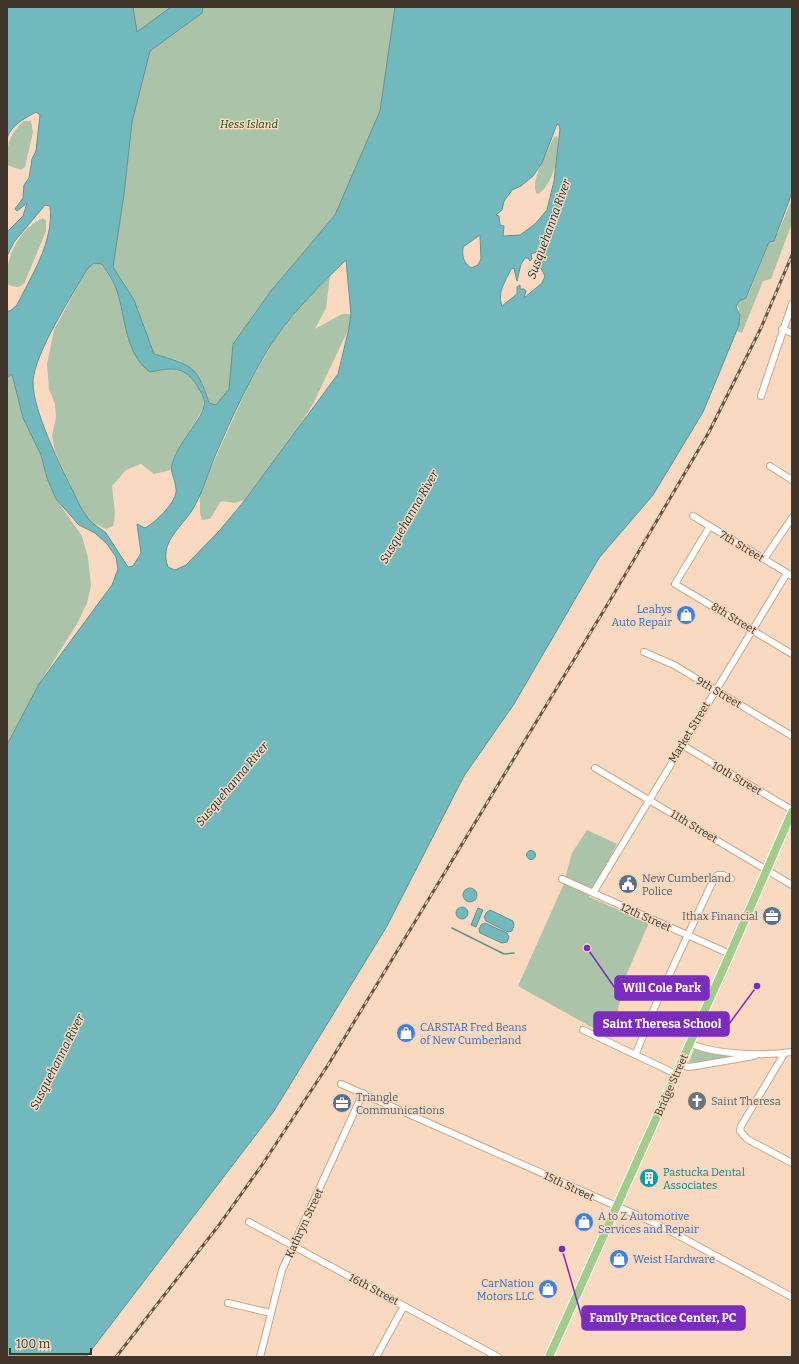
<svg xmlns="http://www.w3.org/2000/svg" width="799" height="1364" font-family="Bitter,serif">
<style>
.green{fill:#aac3a9}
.water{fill:#72b9be;stroke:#639192;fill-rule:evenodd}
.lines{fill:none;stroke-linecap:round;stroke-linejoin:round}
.stream{stroke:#639192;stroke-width:1.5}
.minor-casing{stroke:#c5a78e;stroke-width:8}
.major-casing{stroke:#fff;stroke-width:10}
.minor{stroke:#fff;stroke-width:6}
.major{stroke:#a1cd8b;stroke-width:8}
.rail-casing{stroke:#625245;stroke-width:3}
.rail{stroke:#f9d9bf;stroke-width:1.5;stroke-dasharray:4.5;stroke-linecap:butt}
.labels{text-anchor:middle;stroke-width:3;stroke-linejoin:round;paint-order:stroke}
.park-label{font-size:11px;font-style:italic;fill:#144d19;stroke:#f9d9bf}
.street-label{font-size:11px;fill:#41352b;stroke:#f9d9bf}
.shop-label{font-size:11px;fill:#366cbe;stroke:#f9d9bf;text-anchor:start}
.service-label{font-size:11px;fill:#4e5e75;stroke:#f9d9bf;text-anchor:start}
.worship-label{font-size:11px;fill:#5b616d;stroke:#f9d9bf;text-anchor:start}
.culture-label{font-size:11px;fill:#0d838f;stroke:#f9d9bf;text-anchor:start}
.water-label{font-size:12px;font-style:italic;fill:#113437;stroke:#f9d9bf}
.leader{fill:none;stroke:#7b2cbf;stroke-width:1.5}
.callout-dot{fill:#7b2cbf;stroke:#f9d9bf;stroke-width:1.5}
.callout{fill:#7b2cbf;stroke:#7b2cbf;stroke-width:1.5}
.callout-label{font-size:12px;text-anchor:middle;font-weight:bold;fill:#fff}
</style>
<rect width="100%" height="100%" fill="#f9d9bf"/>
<path class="green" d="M133 7H171L136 33Z
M203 7H395L380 111 335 215 271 291 233 344 229 389 216 405 209 403 202 382 180 361 154 354 134 300 113 268 124 194 132 121 150 51 202 13Z
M24 121H31L33 132 25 167 21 170 7 165C6 146 9 134 24 121Z
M557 136C563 149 551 190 537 194 529 183 547 154 552 141L554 137Z
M792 199V223L771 279 763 281 742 333 737 331C739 326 741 320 740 314 738 306 735 298 747 298L769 243 778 233Z
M43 218 46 221V231L24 284 18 287C15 287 11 286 9 285 6 283 7 279 7 276 7 253 22 227 43 218Z
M94 263 102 264 117 290 121 307 150 372 166 369 184 371 194 381 203 396 204 407 176 454 170 470 154 474 141 464 126 470 112 486C113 500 117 513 113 526L106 529 90 521 81 508 55 451 52 436 56 417 55 404 49 389 47 364 54 330 87 269Z
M330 276 326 308 315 329 342 314H351L349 328 314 402 295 433 245 500 235 503 221 501 210 519 202 520 200 513V492L250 382 276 337 307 299Z
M12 374 23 418 41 455 47 478 56 499 82 536 88 558 91 585 87 603 77 624 39 684 7 745V378Z
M587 830 617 844 589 897 649 923 627 973 611 1038 518 986 563 886 572 853Z
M694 1049 730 1055V1057L729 1059 691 1063 689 1062Z"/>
<path class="water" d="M7 7H133L137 32 171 7H203L202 13 150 51 132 122 124 194 113 267 134 300 154 354C191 365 197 365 209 403L216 405 229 389 233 344 271 291 335 215 380 111 395 7H792V193L774 241 769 242 746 298 739 301 736 307 740 315 739 325 703 412 653 495 599 558 514 704 464 776 387 926 274 1111 86 1357H7V745L39 684 112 585 118 569 116 557 107 544 95 533 79 525 56 499 47 478 41 455 23 418 12 374 7 378V311H10L17 305C32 274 54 242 50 206L45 205 14 242 7 256V232L23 216 27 203 17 211 15 209 23 198 24 185 29 178 32 159 36 151 40 115 36 112C24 119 12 124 7 138ZM557 124 559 125 560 129 554 181 547 210 535 224 520 235 503 236 504 226 500 225 499 216 496 215 502 210 504 201 512 190 521 186 533 176 542 163ZM480 235 481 259 478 265 471 268C463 262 462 256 463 247ZM539 251V258L534 261 536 264 534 274 541 268 545 276 542 283 524 298 526 291 524 289H520V285L517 287V294L502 306C497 291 505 283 511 269L514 268 517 281 521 264 525 258H528L530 261 532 259 531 254ZM346 260 351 314 349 328 338 374 245 500 220 530 186 565 175 570 168 567C159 544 179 529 191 512 201 497 208 473 215 456 231 419 254 369 276 337 296 309 321 284 346 260ZM94 263 102 264C108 273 114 282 117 291 126 319 125 354 150 372 174 367 186 366 199 389 202 394 206 401 204 407 202 417 181 442 176 454 167 473 174 472 176 489 178 501 155 523 145 528L137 524 141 553 133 566 128 567 106 533 90 521 81 508C67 478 32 413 33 381 35 352 72 296 87 269Z
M526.5 855a4.5 4.5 0 1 1 9 0a4.5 4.5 0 1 1-9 0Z
M463 895a7 7 0 1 1 14 0a7 7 0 1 1-14 0Z
M456 913a6 6 0 1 1 12 0a6 6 0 1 1-12 0Z
M478 908 483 910 476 927 471 925Z
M490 910 513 921 514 925 512 931 508 932 486 921 484 917 487 912Z
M485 923 507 933 509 937 507 942 502 943 480 933 479 929 481 925Z"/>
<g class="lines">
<path class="stream" d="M452 928 504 954 514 953"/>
<g class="minor-casing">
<path id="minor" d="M782 329 792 333
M761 396 792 304
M770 466 792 480
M693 516 792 576
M710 526 675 584 792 654
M764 559 792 518
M644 652 674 665 792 736
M682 745 792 810
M595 768 792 885
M562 879 730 954
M593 893 787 573
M583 1030 676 1074
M690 1043C714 1055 765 1056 792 1052
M636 1053 659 997 711 885 718 875H723L731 879
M784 1054 741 1126 740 1131 747 1139 792 1163
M681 1064 688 1067 696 1066 754 1056
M341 1084 659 1225 792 1297
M249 1222 498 1357
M228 1303 271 1313
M260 1357 282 1270 363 1093
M376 1357 404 1306"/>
</g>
<g class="major-casing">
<path id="major" d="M549 1357 730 954 792 812"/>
</g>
<use href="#minor" class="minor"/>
<use href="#major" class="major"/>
<g class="rail-casing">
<path id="rail" d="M116 1357 219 1225 262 1165 328 1065 612 597 709 432 761 328 792 255"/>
</g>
<use href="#rail" class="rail"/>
</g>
<defs>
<g id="shop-disc" transform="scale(1)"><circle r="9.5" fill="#3f7fe0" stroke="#f9d9bf"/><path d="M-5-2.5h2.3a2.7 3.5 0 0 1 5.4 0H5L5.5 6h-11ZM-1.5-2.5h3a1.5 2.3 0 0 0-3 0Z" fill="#fff"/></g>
<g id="civic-disc" transform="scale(1)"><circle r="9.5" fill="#5c6f8a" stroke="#f9d9bf"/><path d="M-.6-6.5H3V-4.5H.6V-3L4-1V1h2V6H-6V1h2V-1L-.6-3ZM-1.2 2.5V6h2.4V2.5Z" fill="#fff"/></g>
<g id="office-disc" transform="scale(1)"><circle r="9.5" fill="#5c6f8a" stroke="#f9d9bf"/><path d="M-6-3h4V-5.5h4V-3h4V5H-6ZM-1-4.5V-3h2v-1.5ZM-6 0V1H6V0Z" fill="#fff"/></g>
<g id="church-disc" transform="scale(1)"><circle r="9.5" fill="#6b7280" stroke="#f9d9bf"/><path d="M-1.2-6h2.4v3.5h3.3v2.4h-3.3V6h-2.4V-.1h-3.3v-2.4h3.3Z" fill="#fff"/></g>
<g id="building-disc" transform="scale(1)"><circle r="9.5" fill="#0f9aa8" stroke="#f9d9bf"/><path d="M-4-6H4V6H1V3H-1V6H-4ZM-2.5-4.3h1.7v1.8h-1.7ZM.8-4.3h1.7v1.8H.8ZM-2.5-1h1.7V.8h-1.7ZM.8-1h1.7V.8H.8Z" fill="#fff"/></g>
</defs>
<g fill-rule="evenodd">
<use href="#shop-disc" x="686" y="615"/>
<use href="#civic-disc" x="628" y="884"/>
<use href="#office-disc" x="772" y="916"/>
<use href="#shop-disc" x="406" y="1033"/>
<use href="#church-disc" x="697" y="1101"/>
<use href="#office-disc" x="342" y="1103"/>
<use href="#building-disc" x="649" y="1178"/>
<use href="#shop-disc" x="584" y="1222"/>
<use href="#shop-disc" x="619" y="1259"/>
<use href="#shop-disc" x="548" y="1289"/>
</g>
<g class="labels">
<g class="park-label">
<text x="249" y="128">Hess Island</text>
</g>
<g class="street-label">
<text transform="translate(742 546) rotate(31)" y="4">7th Street</text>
<text transform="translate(734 618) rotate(31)" y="4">8th Street</text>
<text transform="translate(719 692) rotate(31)" y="4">9th Street</text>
<text transform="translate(689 732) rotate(-59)" y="4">Market Street</text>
<text transform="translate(737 778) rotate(30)" y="4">10th Street</text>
<text transform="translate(694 826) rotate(31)" y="4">11th Street</text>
<text transform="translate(646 917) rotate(24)" y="4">12th Street</text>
<text transform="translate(671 1085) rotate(-66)" y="4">Bridge Street</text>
<text transform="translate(569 1186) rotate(25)" y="4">15th Street</text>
<text transform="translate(304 1223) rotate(-65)" y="4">Kathryn Street</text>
<text transform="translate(374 1289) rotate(28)" y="4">16th Street</text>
</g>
<g class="shop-label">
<text x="672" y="613" text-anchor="end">Leahys<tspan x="672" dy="13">Auto Repair</tspan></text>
<text x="420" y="1031">CARSTAR Fred Beans<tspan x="420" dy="13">of New Cumberland</tspan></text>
<text x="598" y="1220">A to Z Automotive<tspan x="598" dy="13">Services and Repair</tspan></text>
<text x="633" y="1263">Weist Hardware</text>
<text x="534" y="1287" text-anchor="end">CarNation<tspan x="534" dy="13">Motors LLC</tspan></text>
</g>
<g class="service-label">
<text x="642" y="882">New Cumberland<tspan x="642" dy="13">Police</tspan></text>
<text x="758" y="920" text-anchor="end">Ithax Financial</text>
<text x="356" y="1101">Triangle<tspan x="356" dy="13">Communications</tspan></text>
</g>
<g class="worship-label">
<text x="711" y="1105">Saint Theresa</text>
</g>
<g class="culture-label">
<text x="663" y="1176">Pastucka Dental<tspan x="663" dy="13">Associates</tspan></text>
</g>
<g class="water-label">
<text transform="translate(549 229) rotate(-70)" y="4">Susquehanna River</text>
<text transform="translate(409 517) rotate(-60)" y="4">Susquehanna River</text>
<text transform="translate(232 784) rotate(-50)" y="4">Susquehanna River</text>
<text transform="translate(57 1062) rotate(-63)" y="4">Susquehanna River</text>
</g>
</g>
<path class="leader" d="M587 948L615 988M757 986L729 1024M562 1249L582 1318"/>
<g class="callout-dot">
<circle cx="587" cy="948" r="4"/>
<circle cx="757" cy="986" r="4"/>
<circle cx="562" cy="1249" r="4"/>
</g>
<g class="callout">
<rect x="615" y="976" width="94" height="24" rx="4"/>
<rect x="594" y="1012" width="135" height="24" rx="4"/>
<rect x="582" y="1306" width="163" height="24" rx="4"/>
</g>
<g class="callout-label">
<text x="662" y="992">Will Cole Park</text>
<text x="662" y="1028">Saint Theresa School</text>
<text x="663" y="1322">Family Practice Center, PC</text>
</g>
<rect width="799" height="1364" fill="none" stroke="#41352b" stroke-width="16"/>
<path d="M10 1348v6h81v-6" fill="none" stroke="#41352b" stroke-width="2"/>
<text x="16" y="1348" font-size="12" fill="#41352b" stroke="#f9d9bf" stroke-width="3" paint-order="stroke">100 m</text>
</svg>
